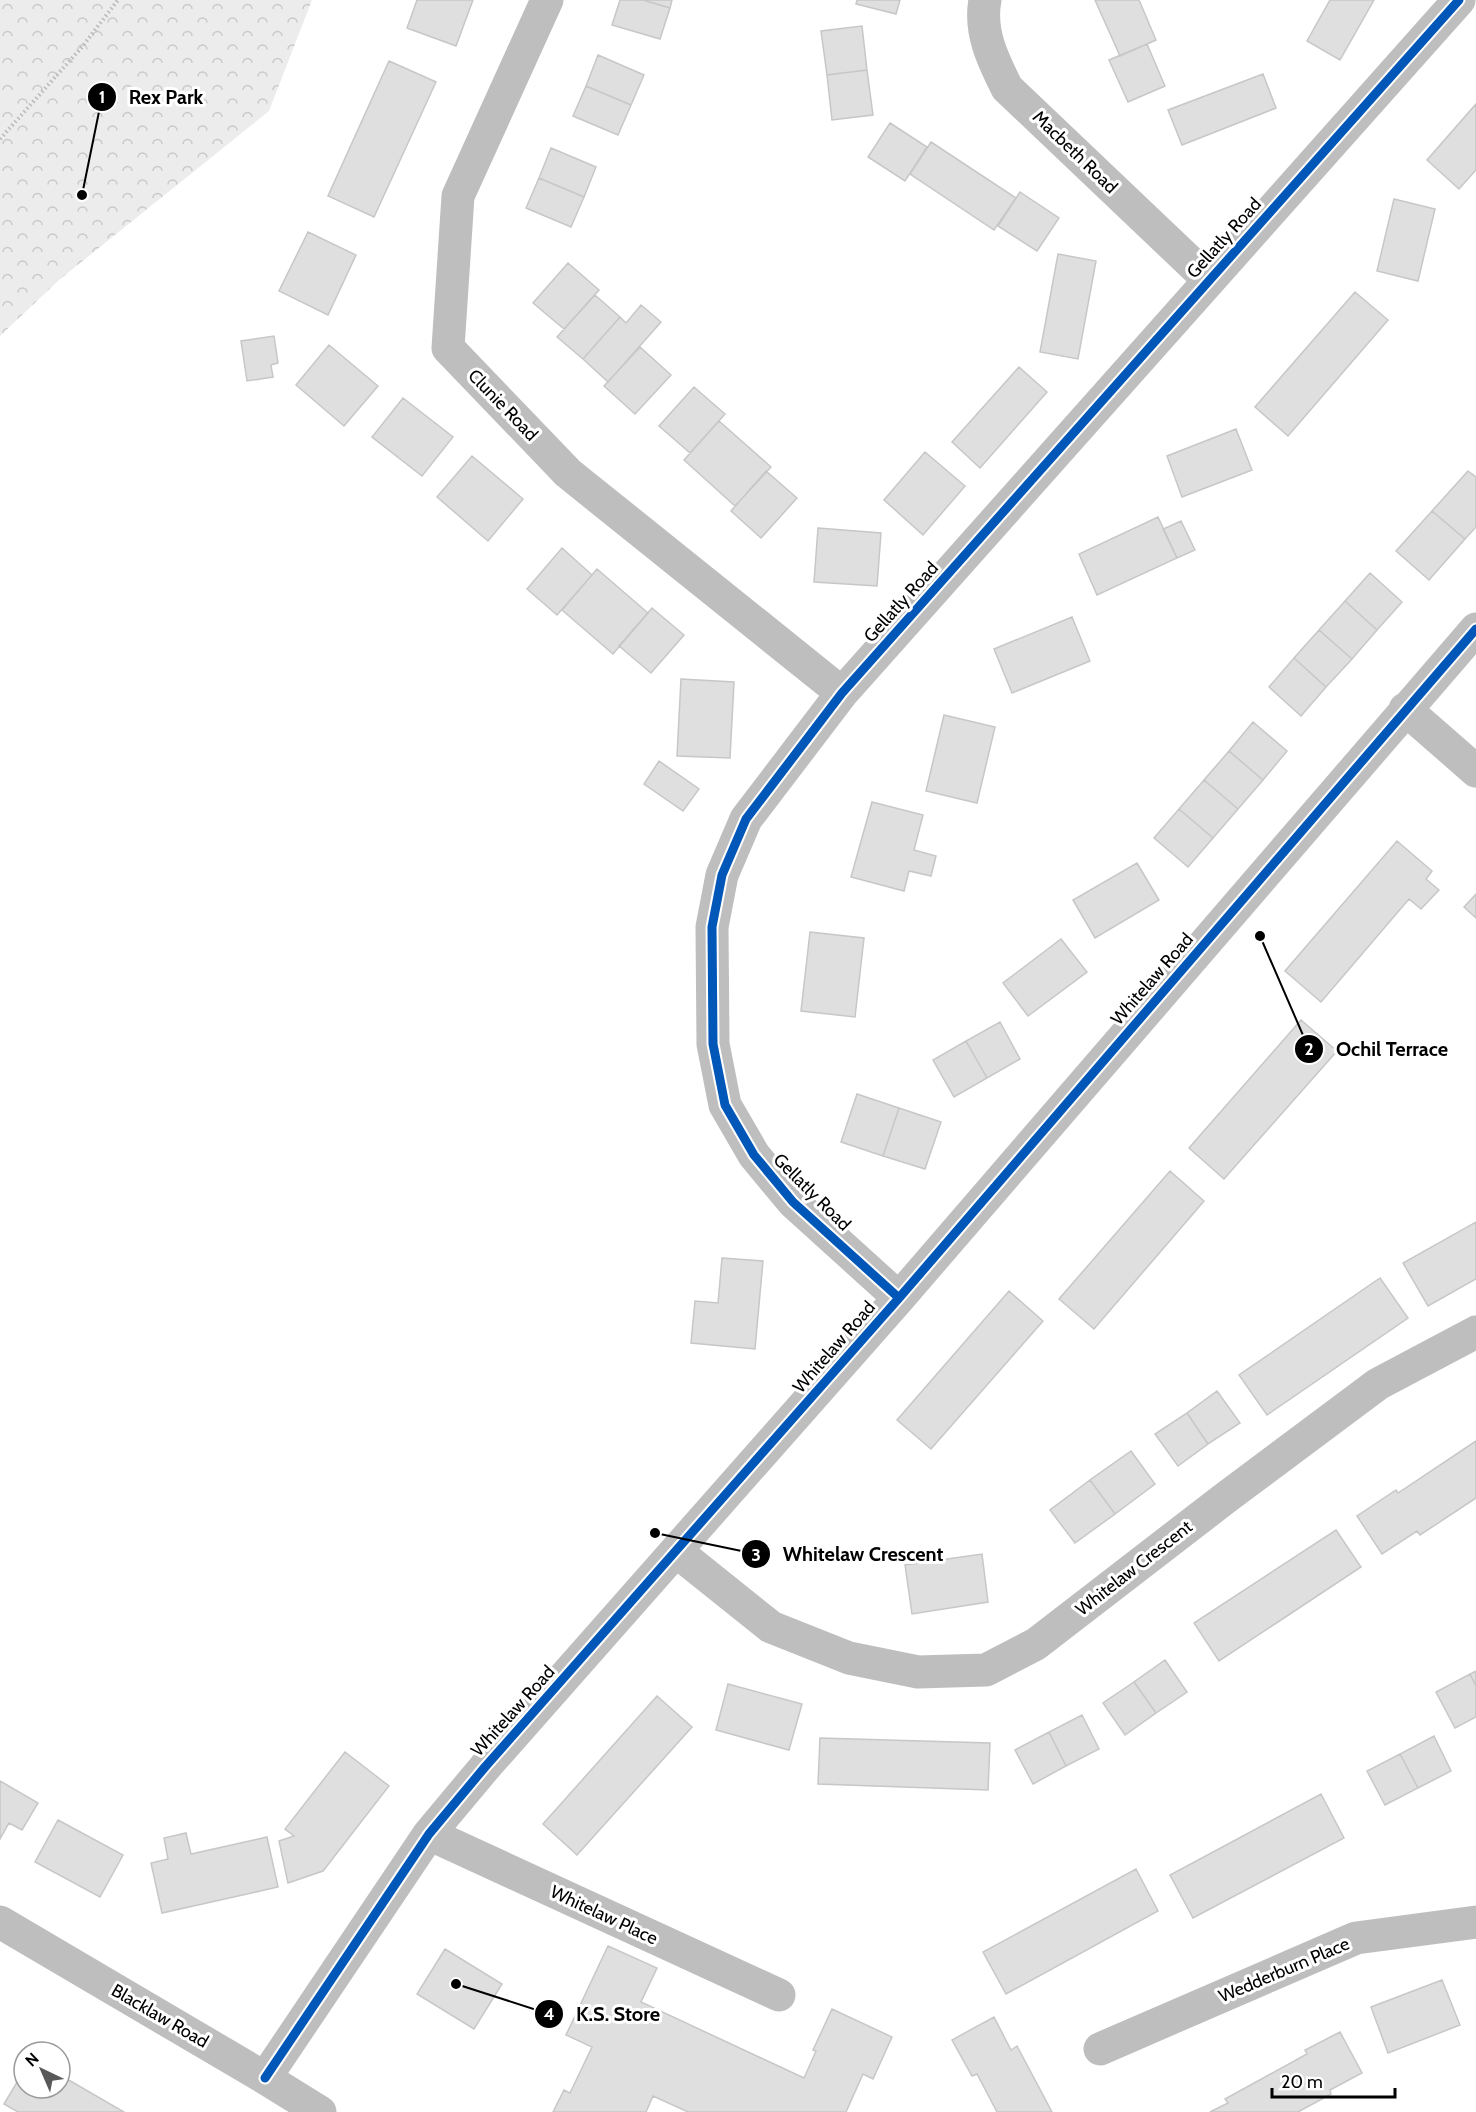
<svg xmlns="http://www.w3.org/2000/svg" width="1476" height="2112" font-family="Cabin,sans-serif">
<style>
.park{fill:url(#park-crowns)}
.building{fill:#dfdfdf;stroke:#c7c7c7;stroke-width:1.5}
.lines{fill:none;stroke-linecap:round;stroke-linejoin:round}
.path{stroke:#b9b9b9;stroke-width:4;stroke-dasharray:1.5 3;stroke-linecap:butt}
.street{stroke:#bebebe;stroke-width:33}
.cycleway-casing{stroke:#fff;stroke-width:13}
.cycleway{stroke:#0057b8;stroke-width:9}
.labels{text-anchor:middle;stroke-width:6;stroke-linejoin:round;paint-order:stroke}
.street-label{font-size:18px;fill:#000;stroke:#fff}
.leader{fill:none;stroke:#000;stroke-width:2}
.callout-dot{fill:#000;stroke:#fff;stroke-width:2}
.mark-label{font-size:18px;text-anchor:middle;font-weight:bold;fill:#fff}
.callout-label{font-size:20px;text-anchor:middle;font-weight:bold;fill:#000;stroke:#fff;stroke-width:6;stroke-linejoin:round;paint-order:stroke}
</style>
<defs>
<pattern id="park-crowns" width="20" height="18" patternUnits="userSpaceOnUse" patternTransform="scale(1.5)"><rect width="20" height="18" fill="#ececec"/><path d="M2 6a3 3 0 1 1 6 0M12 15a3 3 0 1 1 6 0" fill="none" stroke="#c9c9c9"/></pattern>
</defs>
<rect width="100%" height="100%" fill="#fff"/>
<path class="park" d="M0 0H312L269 111 59 280 0 336Z"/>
<path class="building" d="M417 0H473L456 46 407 28Z
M620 0H643L670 8 660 39 612 25Z
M643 0H672L670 8Z
M857 0H900L896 14 856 4Z
M1095 0H1139L1156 40 1120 56Z
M1330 0H1374L1340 60 1307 41Z
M862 26 867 70 827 75 821 31Z
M1147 44 1165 86 1128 102 1109 60Z
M598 55 644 75 631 105 586 86Z
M389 61 436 82 374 217 328 196Z
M867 70 873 115 832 120 827 75Z
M1263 74 1276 108 1182 145 1168 110Z
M586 86 631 105 618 135 573 116Z
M1476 104V170L1459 189 1427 160Z
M890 123 927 147 905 181 868 157Z
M931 142 1016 198 994 230 910 174Z
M551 148 596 167 584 197 539 178Z
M539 178 584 197 571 227 526 208Z
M1020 192 1059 218 1037 251 998 226Z
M1394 199 1435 209 1418 281 1377 271Z
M308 232 356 255 328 315 279 291Z
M1058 254 1096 261 1078 359 1040 352Z
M568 263 599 290 564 329 533 303Z
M1355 292 1388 320 1288 436 1255 407Z
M595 295 620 317 583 359 557 337Z
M641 305 661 322 608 382 583 359 620 317 626 323Z
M274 336 278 363 271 365 273 377 247 381 241 341Z
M329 345 378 386 344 426 296 385Z
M640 347 671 375 635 414 604 386Z
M1019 367 1047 392 980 468 952 442Z
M694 387 725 414 690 453 659 426Z
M403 398 453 437 422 476 372 437Z
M719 421 771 467 735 506 684 460Z
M1236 429 1252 470 1182 497 1167 456Z
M925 452 965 486 923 535 884 500Z
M472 456 523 499 488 541 437 497Z
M766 471 797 498 761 538 731 511Z
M1468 471 1476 477V527L1465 539 1432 511Z
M1432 511 1465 539 1429 580 1396 551Z
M1158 517 1177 558 1097 595 1079 554Z
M1181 521 1195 550 1177 558 1163 529Z
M818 528 881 533 877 586 814 582Z
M562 548 592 575 557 615 527 589Z
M597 569 648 613 613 654 562 610Z
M1370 573 1402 602 1377 630 1345 601Z
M1345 601 1377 630 1352 659 1319 630Z
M652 608 684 635 651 673 619 646Z
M1072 617 1090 661 1012 693 994 649Z
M1319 630 1352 659 1326 687 1294 658Z
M1294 658 1326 687 1301 716 1269 687Z
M681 679 734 682 730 758 677 756Z
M944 715 995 727 977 803 926 791Z
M1253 722 1287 751 1263 780 1229 751Z
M1229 751 1263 780 1238 809 1204 780Z
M659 761 699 789 683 811 644 784Z
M1204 780 1238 809 1213 838 1179 809Z
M872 802 923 815 914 850 936 856 931 876 909 871 904 891 851 877Z
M1179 809 1213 838 1188 867 1154 838Z
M1397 841 1432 871 1426 879 1439 890 1421 909 1409 899 1321 1002 1285 971Z
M1137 863 1159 900 1095 938 1073 900Z
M1476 894V918L1464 907Z
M810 932 864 938 855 1017 801 1011Z
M1061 939 1087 972 1028 1016 1003 983Z
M1301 1020 1337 1051 1224 1179 1189 1148Z
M1000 1022 1020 1059 987 1078 966 1041Z
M966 1041 987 1078 954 1097 933 1060Z
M857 1094 899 1108 883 1156 841 1142Z
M899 1108 941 1122 925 1169 883 1156Z
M1170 1171 1204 1201 1094 1329 1059 1299Z
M1476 1222V1279L1428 1306 1403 1263Z
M722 1258 763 1261 755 1349 691 1343 695 1301 718 1303Z
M1380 1278 1408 1318 1267 1415 1239 1375Z
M1009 1291 1043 1321 931 1449 897 1420Z
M1217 1391 1240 1423 1208 1444 1187 1413Z
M1187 1413 1208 1444 1178 1466 1155 1434Z
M1476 1441V1498L1420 1535 1417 1531 1382 1554 1357 1516 1396 1490 1398 1493Z
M1131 1451 1155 1484 1115 1514 1090 1480Z
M1090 1480 1115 1514 1075 1543 1050 1510Z
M1336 1530 1361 1567 1219 1661 1194 1623Z
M982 1554 988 1602 912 1614 905 1565Z
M1165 1660 1187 1692 1156 1713 1134 1682Z
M1476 1671V1686L1470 1674Z
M1470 1674 1476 1686V1717L1455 1728 1436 1692Z
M1134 1682 1156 1713 1125 1735 1103 1703Z
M728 1684 802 1704 789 1750 716 1730Z
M657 1696 692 1727 577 1855 543 1824Z
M1082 1715 1099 1749 1066 1766 1049 1732Z
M1049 1732 1066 1766 1033 1784 1015 1750Z
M1434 1736 1451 1771 1418 1788 1400 1754Z
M820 1738 990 1743 988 1790 818 1784Z
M345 1752 389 1786 323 1871 288 1883 279 1841 294 1836 285 1829Z
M1400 1754 1418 1788 1385 1805 1367 1771Z
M0 1781 38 1803 22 1830 9 1823 0 1839Z
M1321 1794 1344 1838 1193 1918 1170 1875Z
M58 1820 123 1855 100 1897 35 1862Z
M186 1833 191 1854 267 1837 278 1887 162 1913 151 1863 168 1859 164 1838Z
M1136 1869 1158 1911 1006 1994 983 1952Z
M608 1946 657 1968 641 2002 804 2078 816 2051 813 2050 832 2009 892 2037 873 2079 863 2074 846 2112H688L653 2096 646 2112H553L564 2090 570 2093 592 2047 566 2035Z
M445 1949 502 1984 474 2029 417 1994Z
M1442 1980 1460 2025 1388 2053 1371 2007Z
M994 2017 1011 2050 1017 2046 1052 2112H997L977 2074 972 2076 952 2040Z
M1340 2032 1362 2073 1330 2090 1331 2094 1298 2112H1210L1228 2103 1225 2099 1307 2054 1305 2050Z
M60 2075 124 2112H18L4 2104 20 2077 24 2080V2088H60Z"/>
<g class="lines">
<path class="path" d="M0 139 82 47 118 0"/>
<path class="street" d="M547 0 458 196 448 348 568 473 842 693
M985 0C979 32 993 60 1007 88L1209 280
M1405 709 1476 771
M899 1298 793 1202 754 1155 725 1105 713 1044 712 927 722 875 746 819 842 693 1459 0
M676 1551 771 1627 849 1658 918 1672 986 1670 1036 1644 1224 1499 1378 1384 1476 1332
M429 1834 779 1995
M0 1922 265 2078 320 2112
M1100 2049 1356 1938 1476 1922
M265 2078 429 1834 485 1767 899 1298 1476 629"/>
<g class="cycleway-casing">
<path id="cycleway" d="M899 1298 793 1202 754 1155 725 1105 713 1044 712 927 722 875 746 819 842 693 1459 0
M265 2078 429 1834 485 1767 899 1298 1476 629"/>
</g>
<use href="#cycleway" class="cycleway"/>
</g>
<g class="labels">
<g class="street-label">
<text transform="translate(1075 152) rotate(44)" y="6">Macbeth Road</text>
<text transform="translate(1224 238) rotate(-48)" y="6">Gellatly Road</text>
<text transform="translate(503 405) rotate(46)" y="6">Clunie Road</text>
<text transform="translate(901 602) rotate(-48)" y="6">Gellatly Road</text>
<text transform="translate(1152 979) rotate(-49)" y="6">Whitelaw Road</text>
<text transform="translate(812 1192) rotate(45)" y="6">Gellatly Road</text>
<text transform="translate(834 1347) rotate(-49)" y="6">Whitelaw Road</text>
<text transform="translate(1134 1568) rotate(-38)" y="6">Whitelaw Crescent</text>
<text transform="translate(513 1711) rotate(-48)" y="6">Whitelaw Road</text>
<text transform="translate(604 1915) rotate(25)" y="6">Whitelaw Place</text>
<text transform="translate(1284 1970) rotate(-23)" y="6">Wedderburn Place</text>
<text transform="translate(160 2016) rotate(30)" y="6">Blacklaw Road</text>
</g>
</g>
<path class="leader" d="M82 195L102 97M1260 936L1309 1049M655 1533L756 1554M456 1984L549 2014"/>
<g class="callout-dot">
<circle cx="82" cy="195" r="6"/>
<circle cx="1260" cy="936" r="6"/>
<circle cx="655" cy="1533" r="6"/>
<circle cx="456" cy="1984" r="6"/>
<circle cx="102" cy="97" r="15"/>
<circle cx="1309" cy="1049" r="15"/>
<circle cx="756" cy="1554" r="15"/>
<circle cx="549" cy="2014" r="15"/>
</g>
<g class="mark-label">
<text x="102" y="103">1</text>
<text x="1309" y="1055">2</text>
<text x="756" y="1561">3</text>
<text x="549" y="2020">4</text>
</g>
<g class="callout-label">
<text x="166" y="104">Rex Park</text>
<text x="1392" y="1056">Ochil Terrace</text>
<text x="863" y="1561">Whitelaw Crescent</text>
<text x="618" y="2021">K.S. Store</text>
</g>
<g transform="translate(42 2070) rotate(316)"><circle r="28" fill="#ffffff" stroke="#999999" stroke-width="1.5"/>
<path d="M0-4.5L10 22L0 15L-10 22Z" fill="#595959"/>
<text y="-9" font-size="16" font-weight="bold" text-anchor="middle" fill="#000000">N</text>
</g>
<path d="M1272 2088v9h123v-9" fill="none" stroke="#000000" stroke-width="3"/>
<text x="1281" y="2088" font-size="18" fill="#000000" stroke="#ffffff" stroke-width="4.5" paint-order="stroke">20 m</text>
</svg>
